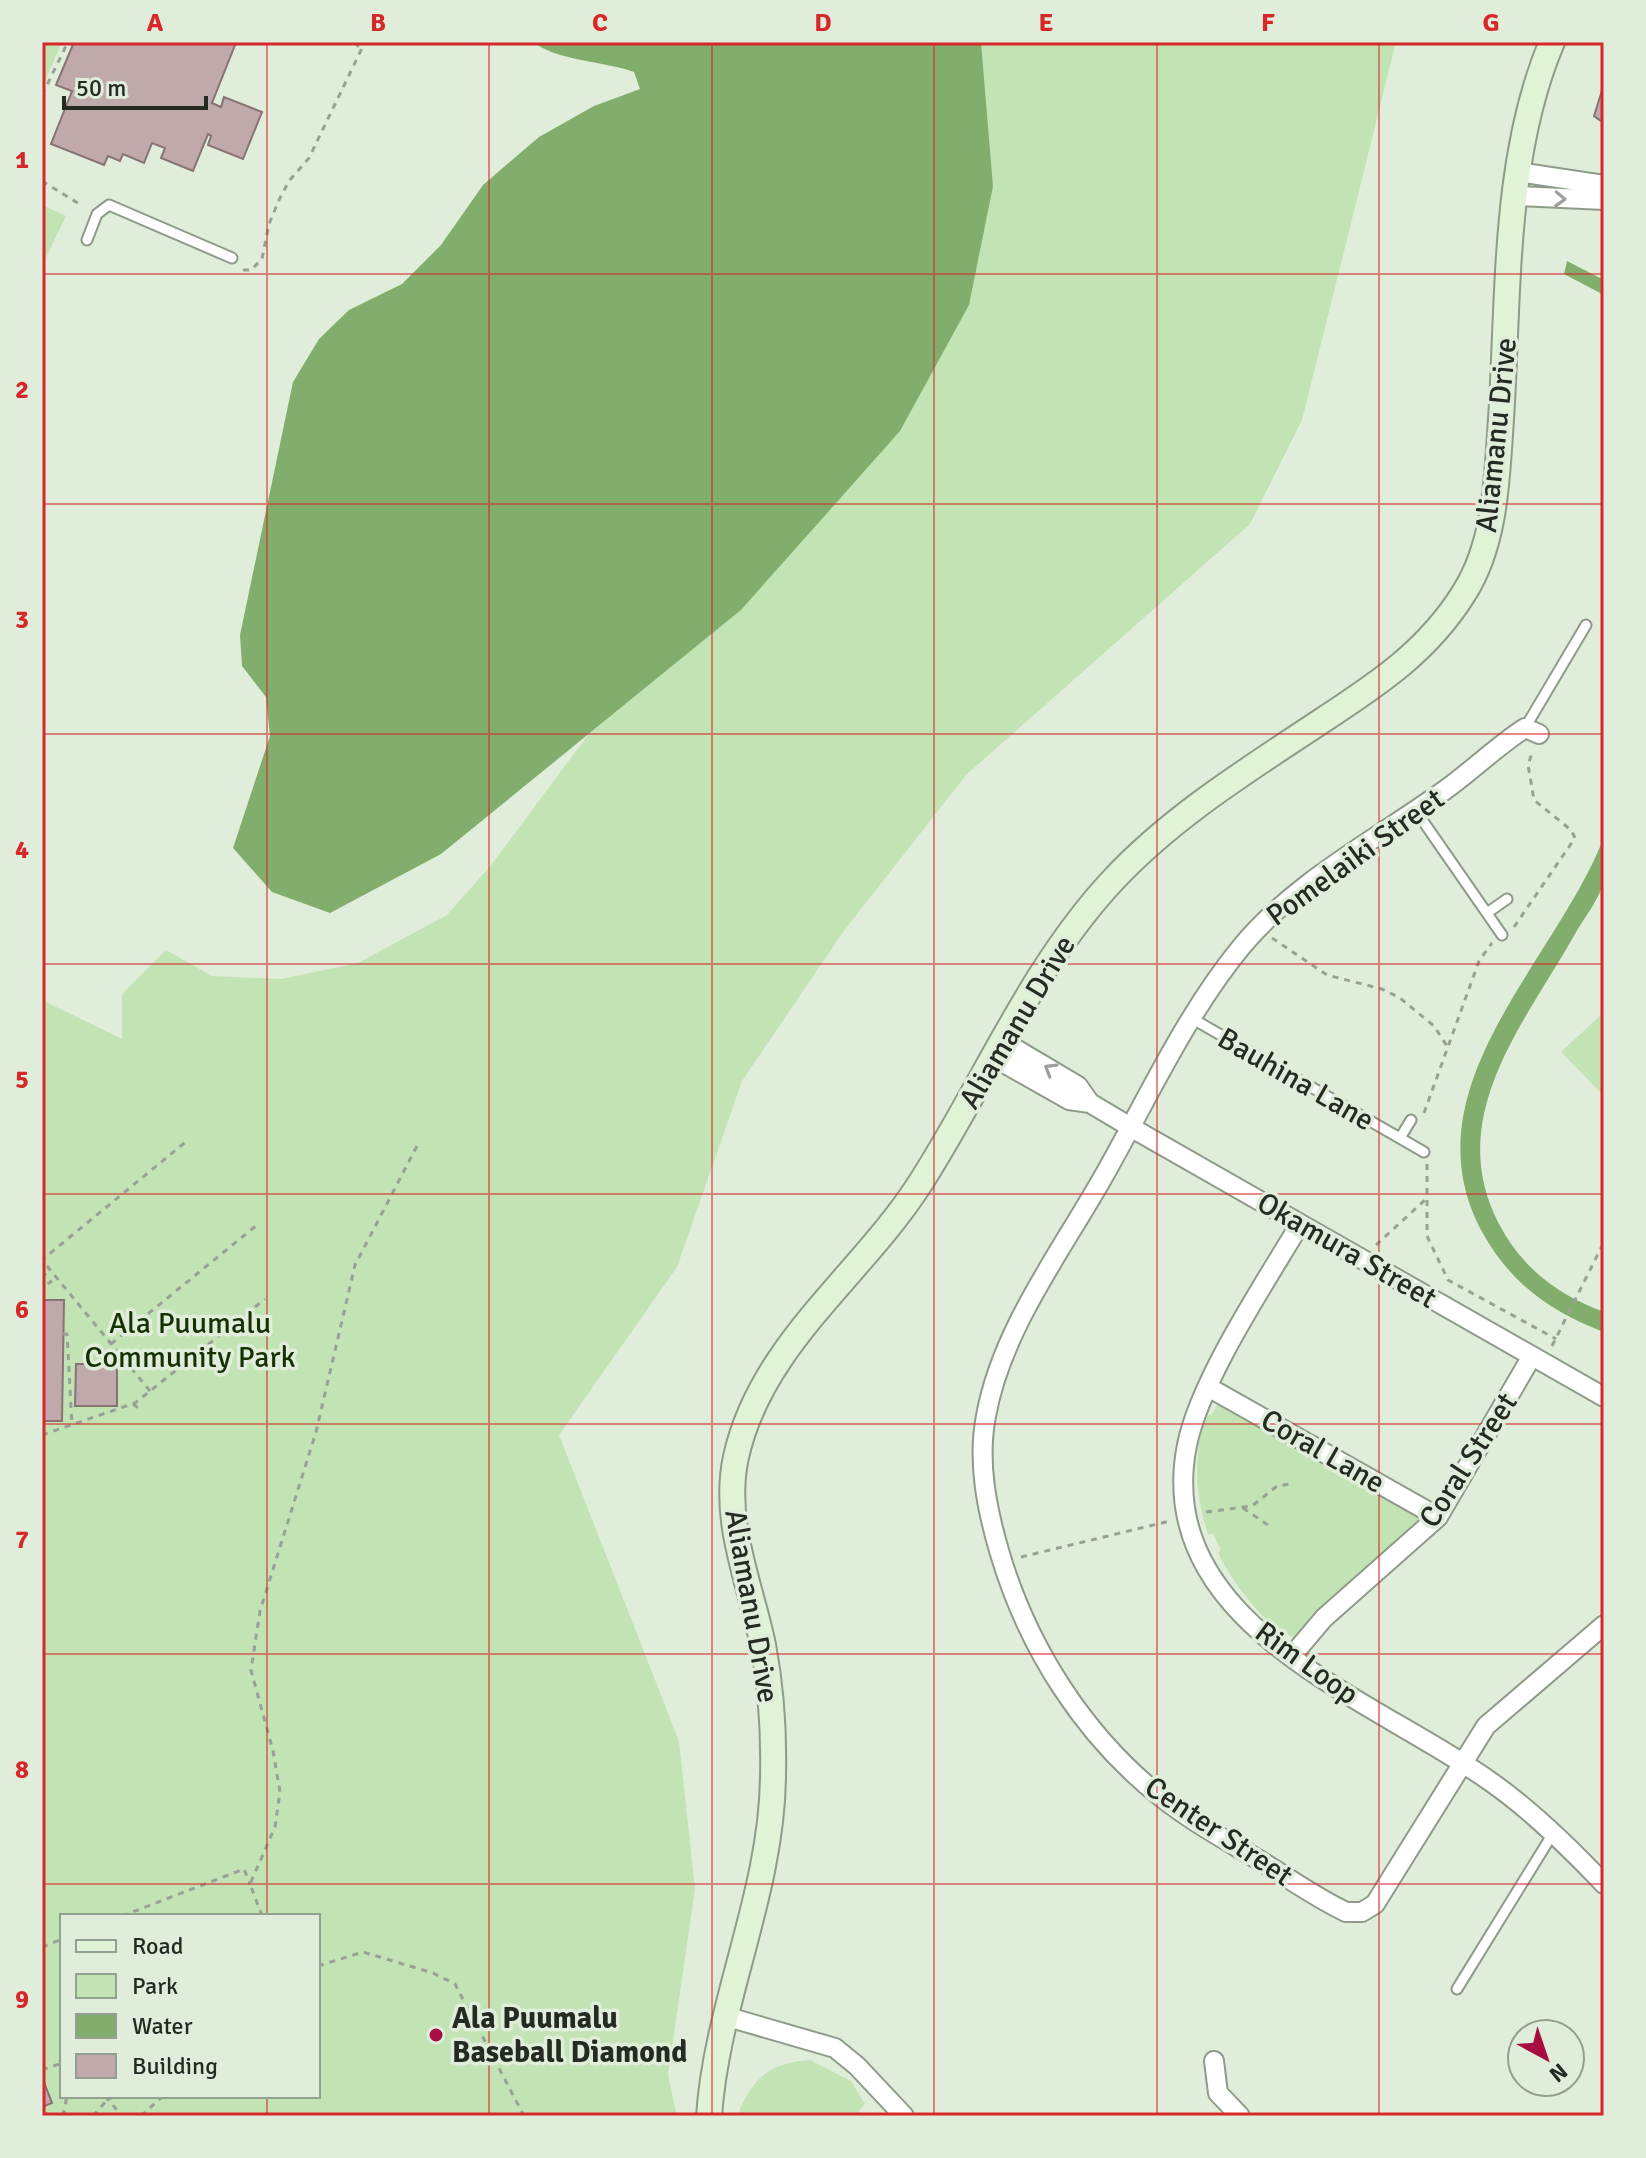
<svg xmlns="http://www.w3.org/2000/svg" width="1646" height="2158" font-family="Signika,sans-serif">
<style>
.green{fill:#c2e3b4;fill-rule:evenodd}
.water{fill:#81ae6c}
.building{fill:#c0a9ab;stroke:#877274;stroke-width:2}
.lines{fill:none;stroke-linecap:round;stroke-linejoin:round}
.lane-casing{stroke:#8f9b8a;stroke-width:13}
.street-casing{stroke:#8f9b8a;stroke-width:22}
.secondary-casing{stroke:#8f9b8a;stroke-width:28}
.path{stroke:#98a294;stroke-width:3;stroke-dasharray:6 6;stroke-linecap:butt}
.lane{stroke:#fff;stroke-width:9}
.street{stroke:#fff;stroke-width:18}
.secondary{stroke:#e0f3d6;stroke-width:24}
.oneway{stroke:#9d9f9c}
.grid{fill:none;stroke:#d62828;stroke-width:2;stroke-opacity:0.55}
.poi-dot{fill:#a60d41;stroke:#e0eddb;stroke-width:3}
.labels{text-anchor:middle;stroke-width:7;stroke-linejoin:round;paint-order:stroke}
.street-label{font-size:30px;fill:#252a23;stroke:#e0eddb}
.park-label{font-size:30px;fill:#153203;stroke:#e0eddb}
.poi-label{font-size:30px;font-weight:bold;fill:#252a23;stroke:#e0eddb;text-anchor:start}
.neatline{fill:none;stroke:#d62828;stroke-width:3}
.grid-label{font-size:26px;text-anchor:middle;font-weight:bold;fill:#d62828}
</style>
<rect width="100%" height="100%" fill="#e0eddb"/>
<path class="green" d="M42 42H62L42 88Z
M981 42H1396L1302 420 1250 524 966 775 843 932 742 1081 677 1267 559 1435 679 1741 695 1889 668 2075 677 2116H42V1000L122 1039V994L166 950 212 976 281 979 358 963 447 915 492 864 588 735 741 610 993 186ZM62 1916H318V2096H62Z
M42 205 66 216 42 266Z
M1604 1012V1096L1561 1052Z
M1223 1394 1438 1517 1302 1642C1293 1636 1282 1633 1275 1627 1252 1608 1231 1579 1218 1553L1221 1550 1213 1534H1208C1195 1494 1193 1459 1205 1418L1213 1413Z
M810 2060 851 2081 865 2104 855 2116H737C753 2078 768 2063 810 2060Z"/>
<path class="water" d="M534 42H981L993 186 969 305 900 431 741 610 441 854 330 913 272 892 233 848 270 736 266 697 242 666 240 635 293 382 319 339 349 310 402 284 441 245 483 185 539 137 594 106 640 89 634 72C608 62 553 60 534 42Z
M1567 261 1604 280V295L1564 274Z
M1604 837C1604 851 1606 866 1604 880 1601 897 1584 918 1575 934 1525 1023 1443 1117 1499 1224 1522 1268 1558 1295 1604 1312V1332C1550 1312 1509 1282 1481 1230 1406 1087 1556 962 1604 837Z"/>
<path class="building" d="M74 42H227L235 45 212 103 221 107 224 97 262 112 243 159 208 145 211 136 208 134 193 171 161 158 165 148 152 143 144 163 123 154 120 161 108 156 104 165 51 144 72 91 56 85Z
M1604 84V123L1594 116Z
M42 1300H64L62 1421H42Z
M76 1364H117V1406H75Z
M42 2077 52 2103 42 2107Z"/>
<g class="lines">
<g class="lane-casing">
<path id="lane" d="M87 240 97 214 109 205 232 258
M1525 728 1586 625
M1416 811 1502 935
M1487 913 1507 899
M1193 1019 1424 1152
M1400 1138 1411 1120
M1457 1989 1552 1835"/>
</g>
<g class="street-casing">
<path id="street" d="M1518 172 1604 185
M1516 196 1604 200
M1539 734 1525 728C1497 746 1473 770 1445 790 1377 839 1296 881 1242 946 1185 1015 1146 1102 1102 1179 1060 1253 1001 1331 986 1416 977 1462 987 1510 1000 1554 1028 1648 1084 1736 1161 1797 1191 1821 1226 1840 1259 1860 1287 1877 1316 1898 1346 1912H1362L1375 1904 1486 1726 1604 1625
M1004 1042 1078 1086 1090 1103 1132 1128 1604 1397
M995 1058 1069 1100 1090 1103
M1300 1224C1265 1283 1200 1380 1187 1445 1151 1626 1377 1700 1491 1782 1531 1810 1570 1848 1604 1884
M1208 1387 1438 1517
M1291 1657 1324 1618 1438 1517 1532 1356
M728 2017 835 2048 857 2066 904 2116
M1214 2061 1218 2093 1240 2116"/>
</g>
<g class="secondary-casing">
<path id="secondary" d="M709 2116C717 2001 772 1893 773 1776 774 1733 771 1687 763 1645 750 1583 722 1521 736 1457 761 1344 862 1275 921 1182 985 1082 1032 966 1114 879 1174 815 1251 768 1323 720 1378 684 1428 651 1464 593 1496 543 1497 477 1501 419 1509 296 1503 157 1552 42"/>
</g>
<path class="path" d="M355 42 361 51
M42 95 68 42
M42 181 81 205
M243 270H251L262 259 269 224 279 200 289 181 309 158 365 42
M1514 927 1575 838 1571 830 1534 800 1528 765 1533 750
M1272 938 1327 975 1382 989 1400 998 1434 1026 1447 1046
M1424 1113 1479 961 1492 943
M1427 1164V1236L1448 1280 1556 1339
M1376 1245 1426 1199
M42 1271 51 1282 42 1286
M63 1334H67L72 1425
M111 1344 257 1225
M1552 1346 1604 1242
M150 1391 42 1260 188 1140
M133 1404 141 1410
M42 1435 135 1403 265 1299
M1243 1508 1268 1525
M1206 1512 1252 1506 1277 1486 1290 1484
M1021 1557 1170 1521
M122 1916 244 1869 250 1884
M262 1916 250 1884 275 1827 280 1792 273 1751 251 1670 260 1611 316 1432 355 1265 417 1146
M42 1947 62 1939
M318 1966 363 1952 433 1973 455 1984 524 2116
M42 2070 62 2063
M105 2096 122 2116
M63 2116 67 2096
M93 2116 108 2099 118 2096
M141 2116 163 2096"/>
<use href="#lane" class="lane"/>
<use href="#street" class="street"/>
<use href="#secondary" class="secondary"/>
</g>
<defs><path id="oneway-chevron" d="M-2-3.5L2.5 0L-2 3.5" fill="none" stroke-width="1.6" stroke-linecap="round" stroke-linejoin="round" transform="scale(2)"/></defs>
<g class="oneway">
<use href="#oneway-chevron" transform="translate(1560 199) rotate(2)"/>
<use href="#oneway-chevron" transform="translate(1050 1069) rotate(-149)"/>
</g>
<path class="grid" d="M267 42V1916M489 42V2116M712 42V2116M934 42V2116M1157 42V2116M1379 42V2116M42 274H1604M42 504H1604M42 734H1604M42 964H1604M42 1194H1604M42 1424H1604M42 1654H1604M42 1884H1604M267 2096V2116"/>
<circle class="poi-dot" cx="436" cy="2035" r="8"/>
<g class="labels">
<g class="street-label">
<text transform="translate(1496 435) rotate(-84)" y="10">Aliamanu Drive</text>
<text transform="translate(1355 857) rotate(-36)" y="10">Pomelaiki Street</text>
<text transform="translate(1017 1022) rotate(-59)" y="10">Aliamanu Drive</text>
<text transform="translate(1296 1079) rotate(30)" y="10">Bauhina Lane</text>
<text transform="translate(1347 1250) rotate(30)" y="10">Okamura Street</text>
<text transform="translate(1323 1451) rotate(30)" y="10">Coral Lane</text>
<text transform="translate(1468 1460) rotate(-57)" y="10">Coral Street</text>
<text transform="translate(752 1606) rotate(80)" y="10">Aliamanu Drive</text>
<text transform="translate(1307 1663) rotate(36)" y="10">Rim Loop</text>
<text transform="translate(1219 1831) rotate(34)" y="10">Center Street</text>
</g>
<g class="park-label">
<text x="190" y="1333">Ala Puumalu<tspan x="190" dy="34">Community Park</tspan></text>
</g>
<g class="poi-label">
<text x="452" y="2028">Ala Puumalu<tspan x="452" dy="34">Baseball Diamond</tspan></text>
</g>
</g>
<rect width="1646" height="2158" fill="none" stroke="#e0eddb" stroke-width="88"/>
<rect x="60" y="1914" width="260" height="184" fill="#e0eddb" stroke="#959f91" stroke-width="2"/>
<rect x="76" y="1940" width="40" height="12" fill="#e0f3d6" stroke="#959f91" stroke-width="2"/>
<text x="132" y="1954" font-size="24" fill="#252a23">Road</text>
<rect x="76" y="1974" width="40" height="24" fill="#c2e3b4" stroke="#959f91" stroke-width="2"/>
<text x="132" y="1994" font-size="24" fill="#252a23">Park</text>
<rect x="76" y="2014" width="40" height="24" fill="#81ae6c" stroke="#959f91" stroke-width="2"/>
<text x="132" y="2034" font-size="24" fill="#252a23">Water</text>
<rect x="76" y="2054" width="40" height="24" fill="#c0a9ab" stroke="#959f91" stroke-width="2"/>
<text x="132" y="2074" font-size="24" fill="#252a23">Building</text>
<g transform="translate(1546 2058) rotate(140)"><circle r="38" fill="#e0eddb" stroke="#959f91" stroke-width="2"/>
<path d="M0-6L14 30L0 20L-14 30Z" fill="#a60d41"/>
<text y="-12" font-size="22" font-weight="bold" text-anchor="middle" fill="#252a23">N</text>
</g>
<path d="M64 96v12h142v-12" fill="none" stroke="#252a23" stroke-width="4"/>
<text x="76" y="96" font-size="24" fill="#252a23" stroke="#e0eddb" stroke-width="6" paint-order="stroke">50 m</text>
<rect x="44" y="44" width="1558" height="2070" class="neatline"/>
<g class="grid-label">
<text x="155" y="31">A</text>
<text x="378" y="31">B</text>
<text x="600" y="31">C</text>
<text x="823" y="31">D</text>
<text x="1046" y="31">E</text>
<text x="1268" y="31">F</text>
<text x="1491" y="31">G</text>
<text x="22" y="168">1</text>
<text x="22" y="398">2</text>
<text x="22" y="628">3</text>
<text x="22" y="858">4</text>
<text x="22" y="1088">5</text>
<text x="22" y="1318">6</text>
<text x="22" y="1548">7</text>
<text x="22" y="1778">8</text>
<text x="22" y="2008">9</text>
</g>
</svg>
